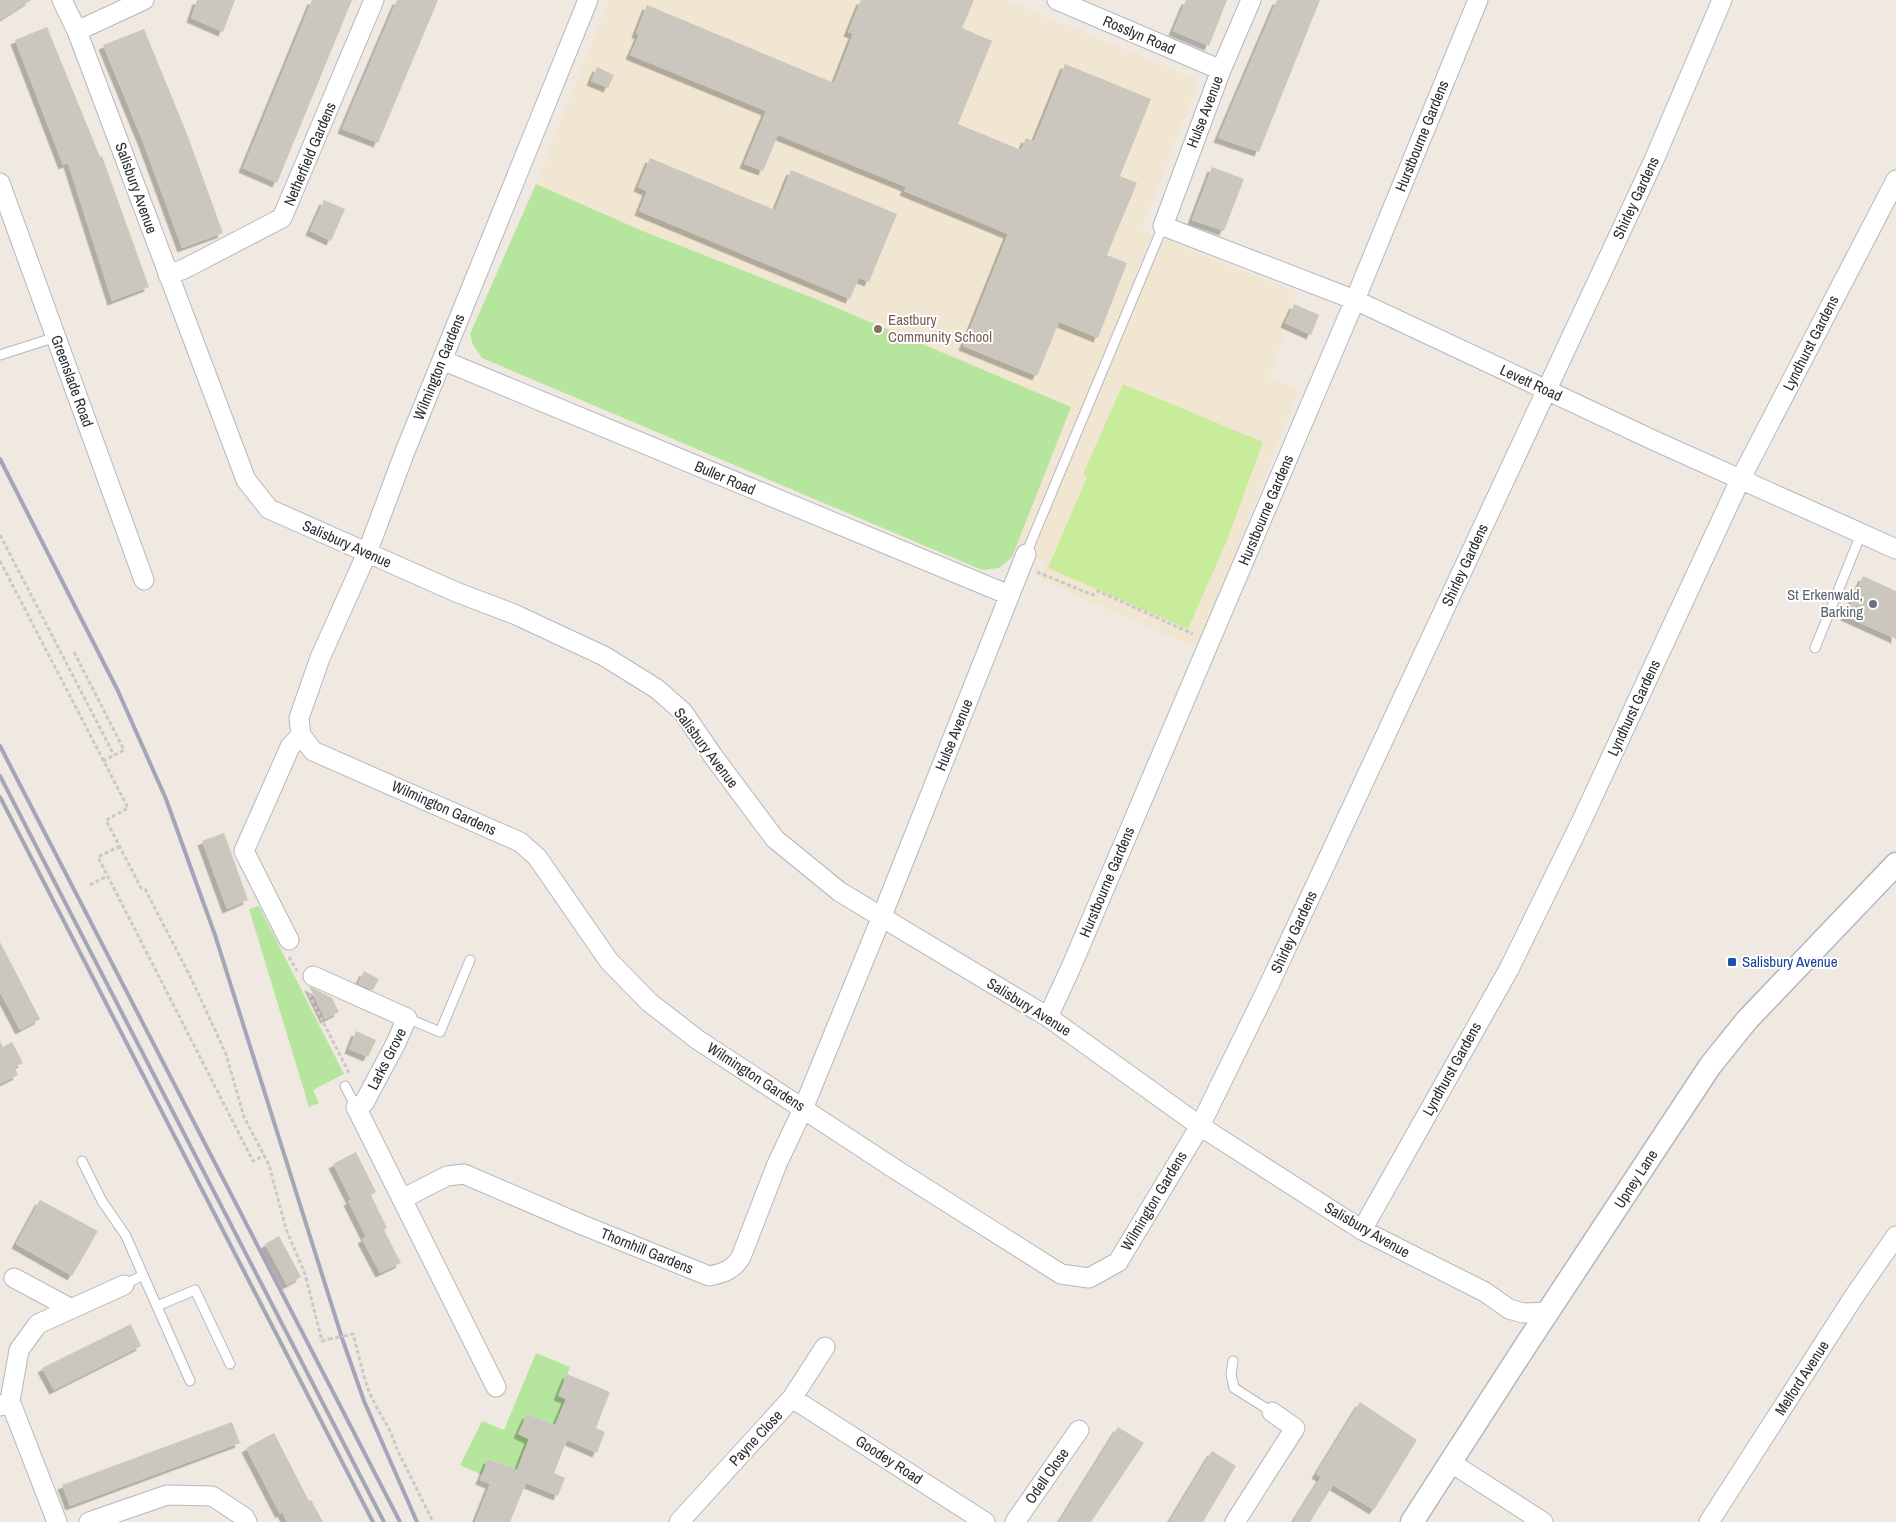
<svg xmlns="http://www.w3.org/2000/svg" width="1896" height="1522" font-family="'Archivo Narrow',sans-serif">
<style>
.education{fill:#f0e6d1}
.green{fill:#b6e59e}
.pitch{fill:#c9ec9a}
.building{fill:#cbc7bf;filter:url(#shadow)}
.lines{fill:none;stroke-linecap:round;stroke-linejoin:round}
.service-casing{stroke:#b4b7c1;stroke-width:11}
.minor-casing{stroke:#b4b7c1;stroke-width:21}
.tertiary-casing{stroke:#b4b7c1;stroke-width:25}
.path{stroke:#c9c9c9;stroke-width:3;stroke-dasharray:4 2.5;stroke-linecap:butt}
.service{stroke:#fff;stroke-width:9}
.minor{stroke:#fff;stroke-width:19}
.tertiary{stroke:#fff;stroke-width:22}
.rail{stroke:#a3a6b8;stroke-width:4}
.path-bridge{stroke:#c9c9c9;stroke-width:3;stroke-dasharray:4 2.5;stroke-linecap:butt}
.education-dot{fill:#8d6e63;stroke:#fff;stroke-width:2}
.worship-dot{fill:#6b7280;stroke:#fff;stroke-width:2}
.transit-dot{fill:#1a4fb4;stroke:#fff;stroke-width:2}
.labels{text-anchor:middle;stroke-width:4;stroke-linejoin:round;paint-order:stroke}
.street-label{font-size:15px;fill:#2e2e2e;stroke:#fff}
.education-label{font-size:15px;fill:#785e54;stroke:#fff;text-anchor:start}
.worship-label{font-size:15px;fill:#5b616d;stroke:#fff;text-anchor:end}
.transit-label{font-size:15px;fill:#164399;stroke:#fff;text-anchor:start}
</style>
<defs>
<filter id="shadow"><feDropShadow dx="-4.5" dy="4.5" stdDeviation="0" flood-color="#0004"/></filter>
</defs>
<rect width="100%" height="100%" fill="#efe9e1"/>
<path class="education" d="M609 0H1005L1199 80 1141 230 1298 293 1285 323 1282 341 1270 377 1299 390 1198 649 1039 579 1047 562 1015 549 1012 557 999 568 982 570 482 358 473 345 470 334 536 184Z"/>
<path class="green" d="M536 184 640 230 818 300 1071 407 1012 557 999 568 982 570 482 358 473 345 470 334Z
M259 906 344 1074 313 1090 319 1103 309 1107 249 909Z
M536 1353 570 1367 559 1395 566 1399 555 1425 527 1414 519 1434 529 1439 517 1470 489 1459 482 1475 460 1465 482 1421 504 1430Z"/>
<path class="pitch" d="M1123 384 1263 442 1228 538 1188 629 1048 568 1087 477 1083 474Z"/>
<path class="building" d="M0 0H31L0 20Z
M197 0H235L223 32 191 18Z
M312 0H352L277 183 243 168Z
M397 0H438L378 143 342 129Z
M861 0H974L962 28 992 41 958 124 1021 150 1026 138 1034 141 1065 64 1151 99 1120 176 1137 183 1107 255 1127 263 1098 338 1059 322 1037 376 963 346 1008 234 904 191 906 187 778 135 763 171 744 164 766 111 630 55 639 35 636 33 647 5 834 83 853 34 848 32Z
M1186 0H1227L1209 46 1173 31Z
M1277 0H1320L1259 152 1218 138Z
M47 27 100 157 102 156 149 287 112 301 68 163 63 165 15 40Z
M144 29 187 134 223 233 182 248 143 142 103 45Z
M597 67 614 75 608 88 591 81Z
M650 158 775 210 791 170 897 214 869 282 859 278 850 299 639 211 647 191 638 187Z
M1212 167 1244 179 1224 231 1192 220Z
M324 200 345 209 331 241 310 231Z
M1294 304 1319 315 1311 335 1285 323Z
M1863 576 1896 591V639L1845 616Z
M224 833 248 900 227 909 202 841Z
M0 942 40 1019 20 1030 0 992Z
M364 971 379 979 373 990 358 984Z
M309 986 332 998 339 1012 325 1019Z
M356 1031 376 1040 368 1057 349 1049Z
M0 1041 3 1047 12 1042 23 1063 14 1067 18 1075 0 1084Z
M356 1152 376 1192 371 1195 387 1228 384 1230 401 1263 380 1273 362 1239 366 1237 348 1201 351 1200 333 1164Z
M40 1200 98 1231 72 1276 16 1244Z
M279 1236 301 1277 287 1285 265 1244Z
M131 1324 141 1346 54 1390 42 1368Z
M567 1374 610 1392 596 1428 605 1432 597 1453 567 1440 554 1473 565 1478 558 1496 526 1483 510 1522H475L490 1484 480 1480 488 1459 517 1470 529 1439 518 1434 527 1414 555 1425 566 1399 558 1396Z
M1360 1402 1417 1440 1374 1510 1333 1485 1310 1522H1293L1321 1477 1316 1474Z
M232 1422 240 1443 70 1506 62 1485Z
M1118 1427 1144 1443 1091 1522H1059Z
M274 1433 309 1501 311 1500 323 1522H287L282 1512 280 1514 246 1448Z
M1212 1451 1236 1466 1203 1522H1169Z"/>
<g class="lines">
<g class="service-casing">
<path id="service" d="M0 355 56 337
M1026 554 1163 226
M1815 648 1861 534
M407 1018 440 1032 470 960
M345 1086 356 1107
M82 1161 102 1201 126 1236 143 1275 124 1285
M143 1275 190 1381
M157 1306 195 1290 230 1364
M1233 1361 1231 1374 1234 1388 1272 1412"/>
</g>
<g class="minor-casing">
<path id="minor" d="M62 0 77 31 246 480 269 509 456 592 514 614 604 656 657 689 683 712 713 756 775 839 840 892 1048 1017 1200 1126 1362 1230 1485 1292 1509 1309 1523 1313 1548 1312
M588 0 404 454 367 553 320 658 299 718 301 735 313 751 520 842 537 857 609 961 649 1002 698 1040 898 1171 1061 1274 1089 1278 1118 1262 1200 1126 1269 985 1654 160 1722 0
M1057 0 1221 70
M1251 0 1221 70 1163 226 1355 300 1653 440 1896 549
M77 31 144 0
M0 183 144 580
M168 275 184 269 282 218 374 0
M442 360 1009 595
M289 940 244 851 290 747 301 735
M313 976 407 1018 396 1043 364 1103 356 1107 496 1387
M1048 1017 1072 965 1355 300 1478 0
M402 1199 447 1176 464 1174 580 1224 709 1276C724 1273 733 1270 741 1257L777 1164 803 1109 882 916 1026 554
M1362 1230 1509 969 1581 822 1740 480 1896 180
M14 1278 70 1308
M792 1398 985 1522
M10 1401 57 1522
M0 1406 10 1401 19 1350 38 1324 124 1285
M1450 1462 1543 1522
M89 1522 167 1495 212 1496 244 1517 247 1522
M679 1522 792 1398 825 1347
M1015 1522 1079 1430
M1235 1522 1295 1428 1272 1412
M1709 1522 1855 1295 1896 1236"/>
</g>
<g class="tertiary-casing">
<path id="tertiary" d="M1412 1522 1526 1345 1710 1066 1747 1020 1896 864"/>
</g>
<path class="path" d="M0 535 114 755
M0 561 128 808 106 820 141 888 145 889 191 978 226 1054 244 1117 269 1165 286 1229 305 1274 322 1341 329 1339
M1037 572 1093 595 1098 591 1193 634
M74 652 124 750 103 761
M120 846 98 857 253 1161 265 1155
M90 885 107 876
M289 957 297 971
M309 994 349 1073
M344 1336 353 1334C359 1354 363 1379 372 1398 380 1415 391 1429 396 1447L433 1522"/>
<use href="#service" class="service"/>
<use href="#minor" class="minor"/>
<use href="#tertiary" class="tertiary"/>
<path class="rail" d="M0 459 118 691 166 799 215 935 343 1341 364 1401 417 1522
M0 746 400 1522
M0 776 384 1522
M0 797 373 1522"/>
<path class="path-bridge" d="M329 1339 344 1336"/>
</g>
<circle class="education-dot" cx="878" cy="329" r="5"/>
<circle class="worship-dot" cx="1873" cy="604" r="5"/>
<rect class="transit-dot" x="1727" y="957" width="10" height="10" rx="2.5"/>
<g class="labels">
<g class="street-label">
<text transform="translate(1139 35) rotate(23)" y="5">Rosslyn Road</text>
<text transform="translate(1205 112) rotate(-69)" y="5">Hulse Avenue</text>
<text transform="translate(1422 136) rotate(-68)" y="5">Hurstbourne Gardens</text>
<text transform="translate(310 154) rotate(-67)" y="5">Netherfield Gardens</text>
<text transform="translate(136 188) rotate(70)" y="5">Salisbury Avenue</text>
<text transform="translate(1636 198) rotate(-65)" y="5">Shirley Gardens</text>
<text transform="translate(1811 343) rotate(-63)" y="5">Lyndhurst Gardens</text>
<text transform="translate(439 367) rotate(-68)" y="5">Wilmington Gardens</text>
<text transform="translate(72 381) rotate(70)" y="5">Greenslade Road</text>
<text transform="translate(1531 383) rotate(25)" y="5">Levett Road</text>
<text transform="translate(725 478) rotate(23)" y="5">Buller Road</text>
<text transform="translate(1266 510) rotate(-67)" y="5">Hurstbourne Gardens</text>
<text transform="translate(347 544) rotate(24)" y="5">Salisbury Avenue</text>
<text transform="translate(1465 565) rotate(-65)" y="5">Shirley Gardens</text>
<text transform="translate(1634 708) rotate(-65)" y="5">Lyndhurst Gardens</text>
<text transform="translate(954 735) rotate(-68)" y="5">Hulse Avenue</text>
<text transform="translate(706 748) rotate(53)" y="5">Salisbury Avenue</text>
<text transform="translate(444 808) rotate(24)" y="5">Wilmington Gardens</text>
<text transform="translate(1107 882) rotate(-67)" y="5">Hurstbourne Gardens</text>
<text transform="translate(1294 932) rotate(-65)" y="5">Shirley Gardens</text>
<text transform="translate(1029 1007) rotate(32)" y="5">Salisbury Avenue</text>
<text transform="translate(387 1059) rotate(-63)" y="5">Larks Grove</text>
<text transform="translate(1452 1069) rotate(-61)" y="5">Lyndhurst Gardens</text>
<text transform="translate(756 1077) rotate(33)" y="5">Wilmington Gardens</text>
<text transform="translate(1636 1179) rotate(-57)" y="5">Upney Lane</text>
<text transform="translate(1154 1201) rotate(-59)" y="5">Wilmington Gardens</text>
<text transform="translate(1367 1230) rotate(30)" y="5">Salisbury Avenue</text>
<text transform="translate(647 1251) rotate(22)" y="5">Thornhill Gardens</text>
<text transform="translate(1802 1378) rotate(-57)" y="5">Melford Avenue</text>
<text transform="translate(756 1438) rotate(-47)" y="5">Payne Close</text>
<text transform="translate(889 1460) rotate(33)" y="5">Goodey Road</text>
<text transform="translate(1047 1476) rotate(-55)" y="5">Odell Close</text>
</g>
<g class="education-label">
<text x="888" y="325">Eastbury<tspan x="888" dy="17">Community School</tspan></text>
</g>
<g class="worship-label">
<text x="1863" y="600">St Erkenwald,<tspan x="1863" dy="17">Barking</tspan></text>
</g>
<g class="transit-label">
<text x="1742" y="967">Salisbury Avenue</text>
</g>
</g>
</svg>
